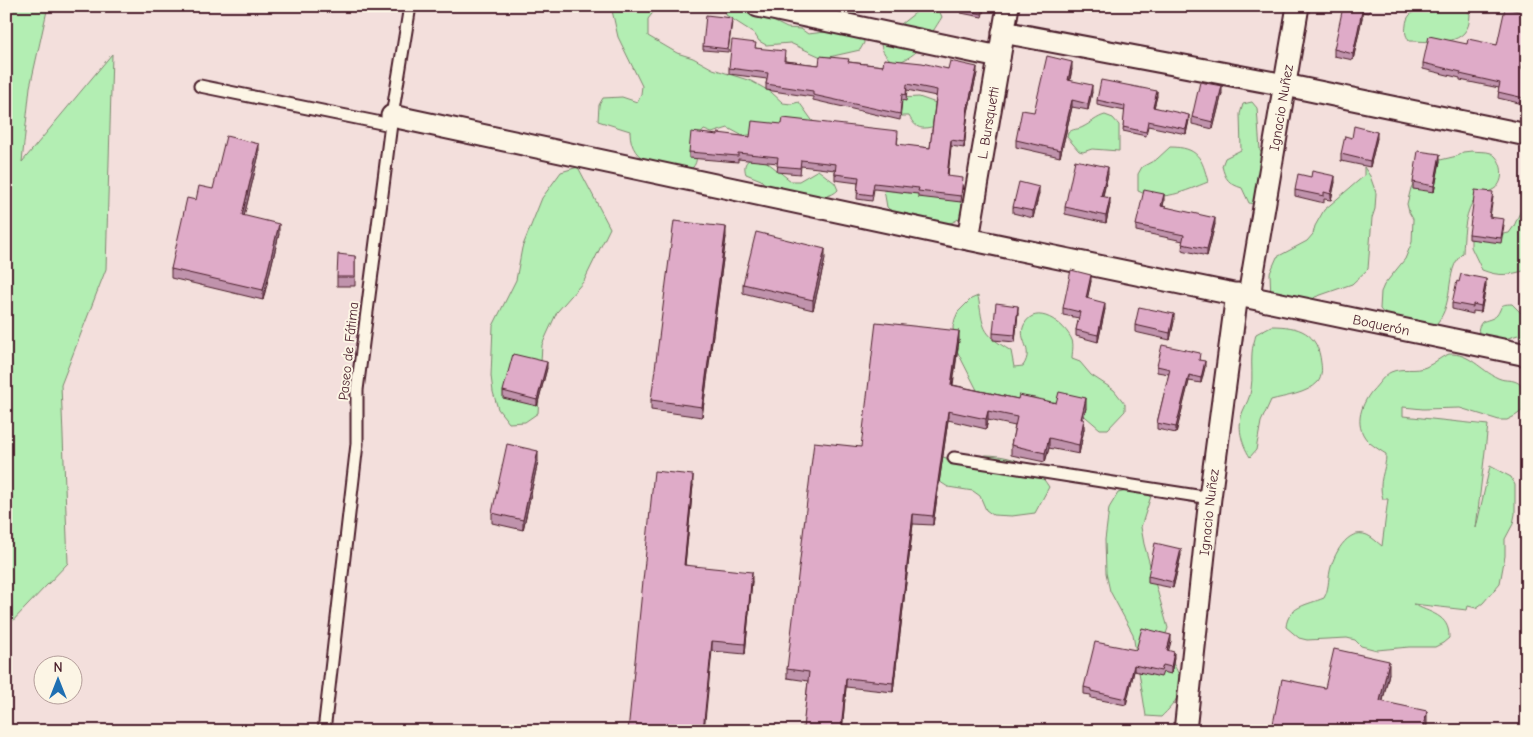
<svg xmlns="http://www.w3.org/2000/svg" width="1533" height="737" font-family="'Comic Neue',sans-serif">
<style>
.green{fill:#b3eeb3;stroke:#7e866f}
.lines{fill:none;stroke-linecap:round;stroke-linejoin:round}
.lane-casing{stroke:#4a1f2b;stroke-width:15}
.street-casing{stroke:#4a1f2b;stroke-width:25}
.lane{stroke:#fcf5e5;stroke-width:11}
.street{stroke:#fcf5e5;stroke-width:21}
.wall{fill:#c093ac;stroke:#4a1f2b}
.shaded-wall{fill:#9c788c;stroke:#4a1f2b}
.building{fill:#dfabc8;stroke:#4a1f2b}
.labels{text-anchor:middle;stroke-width:4;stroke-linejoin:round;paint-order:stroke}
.street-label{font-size:14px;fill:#4a1f2b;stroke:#fcf5e5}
</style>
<rect width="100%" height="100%" fill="#f3dfdc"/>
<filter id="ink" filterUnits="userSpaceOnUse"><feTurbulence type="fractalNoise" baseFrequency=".02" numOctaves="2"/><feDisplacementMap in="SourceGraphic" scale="10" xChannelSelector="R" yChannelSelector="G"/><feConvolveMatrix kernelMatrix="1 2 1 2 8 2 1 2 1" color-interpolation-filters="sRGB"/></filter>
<g filter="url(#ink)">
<path class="green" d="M6 6H48L30 87 22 162 112 54 106 269 61 385 68 563 6 628Z
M611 6H658L648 19V36L677 53 693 58 713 69 751 81 771 92 783 103 791 104 799 102 814 123 743 136 728 128 712 133 704 130 693 143C696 154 700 162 690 170 663 167 630 166 630 131L598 121 599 105 603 98 622 97 637 102 641 94 642 86 618 37Z
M734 6 771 20 787 28 801 29 808 34 825 32 830 26 833 18 828 10 815 6H852L863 34 864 43 860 50 829 57H821L790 43 766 45 759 41 754 33 726 15 724 7Z
M924 6H935L939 10 942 17C930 36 918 58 895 63 884 57 879 47 881 35L896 28Z
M1434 6H1462L1470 14C1470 49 1434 41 1409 41 1405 34 1405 32 1406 25 1407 10 1421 9 1434 6Z
M919 97 936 103 935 126C921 130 916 129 909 116H892L899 98Z
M1252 102 1257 108 1260 151 1266 157 1257 205 1249 203 1242 188C1229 184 1225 179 1222 166L1225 158 1241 150 1240 114 1243 104Z
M1105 115 1113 118 1119 125V151L1092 149 1083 152 1079 151 1067 137 1068 133C1073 128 1078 130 1083 127 1091 123 1097 117 1105 115Z
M1170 147C1198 147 1202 158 1208 182 1185 191 1162 203 1138 191V174L1142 167 1157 159Z
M1472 151C1478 152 1486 151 1491 153 1503 159 1506 182 1494 189 1486 194 1476 194 1472 203 1464 218 1464 236 1463 253 1442 271 1458 307 1431 329L1391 322 1380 309 1381 292 1384 285 1405 259 1412 242 1413 219 1409 212 1407 204 1411 188 1419 173 1432 162 1457 156 1463 152Z
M750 159H763L791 181H799L818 170 835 183 838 190C826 204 787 193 770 191L761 180 746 174C744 168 744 163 750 159Z
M578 167 610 228 584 281 557 312 542 345 538 413 525 422 509 423 498 409 493 392 491 376 493 326 516 280 522 248 542 198 561 172Z
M1364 167 1370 176 1376 193 1375 209 1372 218 1368 269 1352 284 1315 297 1297 314 1271 299 1270 273 1277 257 1307 241 1313 234 1315 226 1324 210 1364 176Z
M884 190 954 197C962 202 963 204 963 214 947 236 909 218 890 210L887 207Z
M1527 201V270C1508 275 1500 277 1482 270L1471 247V239L1509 233 1514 226 1524 203Z
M978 296C984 329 980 332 1011 351L1014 367 1023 366C1035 348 1017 341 1024 325 1035 302 1065 323 1072 340 1074 345 1072 353 1072 359L1080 362 1091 375 1114 390 1125 404V411L1108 429H1100L1067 401C1049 405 1042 397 1026 397L1008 412 978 392 954 345 953 327 955 319 958 312 971 299Z
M1512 304 1521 313H1527V336L1522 338 1518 335 1498 341 1481 336C1477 331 1478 327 1482 322 1486 320 1494 319 1497 315 1503 307 1498 304 1512 304Z
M1271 326C1299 326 1318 332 1321 363 1322 369 1322 377 1318 382 1307 394 1285 396 1271 400L1261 422 1256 450 1250 457C1241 443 1237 426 1243 411 1246 404 1250 398 1251 389 1253 378 1251 365 1252 353 1252 347 1255 340 1256 334Z
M1449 354C1470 353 1480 370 1498 378 1507 382 1511 378 1520 384L1522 393V411L1515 416 1507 420H1499L1460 408 1423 409 1403 407V416L1488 425 1476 528 1490 466 1511 477 1515 485V514L1513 524 1505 539V556L1500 583 1483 603 1476 608 1468 606 1467 610 1413 604C1429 613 1450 614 1449 638L1443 643 1435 647H1409L1377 650 1361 646 1355 640 1347 638 1307 640 1299 638 1286 627C1288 606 1307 605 1324 598 1329 589 1328 581 1330 571 1333 556 1347 527 1367 535 1372 537 1378 543 1382 546L1388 499H1383C1377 480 1386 473 1386 454 1381 451 1375 447 1370 443 1353 428 1360 406 1372 391 1378 385 1384 375 1391 372 1402 367 1415 372 1426 367 1435 363 1440 357 1449 354Z
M986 455C1001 455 1024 460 1036 471 1041 475 1045 481 1049 487L1035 513 1012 516 993 515 986 510 980 496 973 491 948 487 934 478 935 459 943 457 960 462Z
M1135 489 1151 496 1141 527 1144 544 1168 628 1162 645 1160 644C1181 675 1193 687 1161 717L1146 716 1133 634 1110 591 1106 573 1105 540 1109 508 1118 493Z"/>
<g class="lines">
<g class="lane-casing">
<path id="lane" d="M200 86 391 125
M954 458 1210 498
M324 731 357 444V390L392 116 410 6"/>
</g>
<g class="street-casing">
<g id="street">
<path d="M758 6 999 57"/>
<path d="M1003 32 1285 85 1527 135"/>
<path id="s1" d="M392 116 968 239 1527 355"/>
<path id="s2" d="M968 239 1008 6"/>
<path id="s3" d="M1249 296 1298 6"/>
<path id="s4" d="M1185 731 1210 498 1237 294"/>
</g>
</g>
<use href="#lane" class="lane"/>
<use href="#street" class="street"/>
</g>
<path class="wall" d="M985 6 982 17 961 13V9Z
M1350 6H1370L1369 13 1362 12V18L1353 60 1334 56V49L1350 8Z
M1527 13V50L1522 69 1527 70V113L1522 112 1523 104 1498 98 1499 88 1460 80V78L1423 69V63L1467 44 1497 45Z
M732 22 728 52 703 50V46Z
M756 48 785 57V61L819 65 849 62 883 66 948 69 977 73 968 112 964 148 951 146 948 176 963 184 961 202 918 197V194L874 189 872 201 857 199 858 183 835 180V170L801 166 800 174 777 172 778 163 738 159V162L689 158V152L718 135 750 137H898L897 145 930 148 936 96 907 90 906 101 902 100 900 120 813 100V97L766 90V84L767 79 729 74V68Z
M1072 69 1070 80 1092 92 1088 110 1072 107 1060 157 1016 147V140L1034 112Z
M1222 93 1213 129 1192 124V117Z
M1157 96 1154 107 1189 120 1186 134 1148 126 1146 136 1123 131 1125 111 1097 105V100Z
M1352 138H1377L1370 167 1341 161V154Z
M259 154 244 216 279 234 263 300 171 278V269L196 200 213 189Z
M1440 161 1434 192 1413 189V182Z
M1108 174 1103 196 1110 204 1106 223 1065 214V207Z
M1335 182 1331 200 1324 199V203L1295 196V190Z
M1039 193 1033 218 1013 213V207Z
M1493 197 1490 217 1504 225 1501 243 1469 239V234Z
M1164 201 1163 206 1215 224 1207 256 1182 250 1183 241 1136 231V225Z
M726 237 702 417 651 410V400Z
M355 256V286H337V277Z
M825 259 813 310 743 293V284Z
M1091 281 1087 299 1105 309 1098 342 1076 336V330L1079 318 1063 315V308Z
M1486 286 1481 312 1473 311V314L1452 309V303Z
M1018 312 1015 342 993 340V333Z
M1174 321 1170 340 1135 332V325Z
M959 340 953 385 1018 399 1056 403 1086 408 1083 419 1084 429 1079 454 1049 448 1045 462 1011 455V445L1015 426 988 420 986 429 948 420 933 525 913 524 893 692 846 687 842 731H803L808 681 787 678V669L861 447Z
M1200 360 1205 367 1201 383 1189 381 1176 433 1157 429V423L1169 374 1157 372V366Z
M547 368 537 406 503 398V391Z
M538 461 523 530 492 523V513Z
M693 485 685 565 752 581 745 654 712 651 628 731Z
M1181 555 1173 588 1148 583V576Z
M1171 641 1168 651 1174 658 1171 674 1163 672 1161 677 1134 671 1126 705 1091 698V695L1084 694V687L1136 650Z
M1389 673 1383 701 1427 724 1426 731H1273V724L1325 688Z"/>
<path class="shaded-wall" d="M1362 11V18L1353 60V54Z
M1527 44V50L1521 75V69Z
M1072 62V69L1068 87V80Z
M977 67V73L968 112 964 148 968 106Z
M1092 85V92L1088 110V104Z
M1222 86V93L1213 129V122Z
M1157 91V96L1153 112V107Z
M1072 100V107L1060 157V150Z
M1189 115V120L1186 134V129Z
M1377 132V138L1370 167V161Z
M951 140V146L947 182V176Z
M259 144V154L242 225V215Z
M1440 154V161L1434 192V186Z
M1108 167V174L1101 202V196Z
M1335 176V182L1331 200V194Z
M1039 187V193L1033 218V211Z
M1164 194V201L1161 213V206Z
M1110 198V204L1106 223V216Z
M1215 218V224L1207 256V249Z
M279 224V234L263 300V290Z
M726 227V237L702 417V407Z
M825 249V259L813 310V300Z
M1091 275V281L1086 305V298Z
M1486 279V286L1481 312V306Z
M1105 303V309L1098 342V335Z
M1018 306V312L1015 342V335Z
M1174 314V321L1170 340V333Z
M959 331V340L951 394V385Z
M1205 361V367L1201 383V378Z
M547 362V368L537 406V400Z
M1189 375V381L1176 433V427Z
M1086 398V408L1081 428V419Z
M948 411V420L933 525V516Z
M988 411V420L986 429V419Z
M1084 419V429L1079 454V445Z
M1049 438V448L1045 462V453Z
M538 451V461L523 530V520Z
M693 475V485L684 574V565Z
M913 514V524L893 692V683Z
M1181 549V555L1173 588V582Z
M752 572V581L745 654V644Z
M1171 635V641L1167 657V650Z
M712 641V651L704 731H703Z
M1174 652V658L1171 674V667Z
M1389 661V673L1380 713V701Z
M1134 665V671L1126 705V699Z
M846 678V687L842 731H841Z
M1427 711V724L1426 731H1423Z"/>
<path class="building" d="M962 6H984L982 14 961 9Z
M1343 7 1362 11 1353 54 1334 49Z
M1505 8 1527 13V44L1521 69 1527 70V107L1522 106 1524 98 1498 92 1500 83 1460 74 1461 72 1423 63 1429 36 1467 44 1468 39 1497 45Z
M706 15 732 18 728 49 703 46Z
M732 40 756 43 755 48 785 51 784 61 819 65 820 56 849 59 848 62 883 66 884 59 922 63 948 69 950 61 977 67 968 106 964 142 951 140 947 176 963 178 961 196 918 191 919 188 874 183 872 195 857 193 859 177 835 174 836 164 801 160 800 168 777 166 778 157 738 153V156L689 152 691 132 718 135V133L750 137 752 121 782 124 783 118 898 131 897 144 930 148 937 90 907 84 906 95 902 94 900 114 813 95V91L766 84 768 73 729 68Z
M1047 56 1072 62 1068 80 1092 85 1088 104 1072 100 1060 150 1016 140 1022 110 1034 112Z
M1101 80 1157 91 1153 107 1189 115 1186 129 1148 121 1146 132 1123 127 1125 106 1097 100Z
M1200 82 1222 86 1213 122 1192 117Z
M1354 126 1377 132 1370 161 1341 154 1345 136 1352 138Z
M226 136 259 144 242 215 279 224 263 290 171 269 187 198 196 200 199 186 213 189Z
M1418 151 1440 154 1434 186 1413 182Z
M1075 160 1108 167 1101 196 1110 198 1106 216 1065 207Z
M1312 171 1335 176 1331 194 1324 192V196L1295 190 1298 174 1311 177Z
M1019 182 1039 187 1033 211 1013 207Z
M1144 190 1164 194 1161 206 1215 218 1207 249 1182 244 1184 235 1136 225Z
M1475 190 1493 192 1489 217 1504 219 1501 238 1469 234Z
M674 221 726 227 702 407 651 400Z
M756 232 825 249 813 300 743 284Z
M338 254 355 256V277H337Z
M1071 270 1091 275 1086 298 1105 303 1098 335 1076 330 1080 312 1063 308Z
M1461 274 1486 279 1481 306 1473 304V307L1452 303 1457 281 1459 282Z
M996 303 1018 306 1015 335 993 333Z
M1139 307 1174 314 1170 333 1135 325Z
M876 322 959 331 951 385 1018 399 1019 395 1056 403 1059 392 1086 398 1081 419H1084L1079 445 1049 438 1045 453 1011 445 1017 417 988 411 986 419 948 411 933 516 913 514 893 683 846 678 841 731H831L803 728 809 672 787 669 814 442 861 447Z
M1162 345 1200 353 1199 360 1205 361 1201 378 1189 375 1176 427 1157 423 1170 369 1157 366Z
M513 354 547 362 537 400 503 391Z
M507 444 538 451 523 520 492 513Z
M654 471 693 475 684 565 752 572 745 644 712 641 703 731H628Z
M1155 543 1181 549 1173 582 1148 576Z
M1142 628 1171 635 1167 650 1174 652 1171 667 1163 665 1161 671 1134 665 1126 699 1091 691V689L1084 687 1095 642 1136 650Z
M1334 649 1389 661 1380 701 1427 711 1423 731H1301L1273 724 1282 679 1325 688Z"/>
</g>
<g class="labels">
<g class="street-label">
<text dy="5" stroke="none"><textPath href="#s3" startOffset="191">Ignacio Nuñez</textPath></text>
<text dy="5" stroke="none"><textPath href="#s2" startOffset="118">L. Bursquetti</textPath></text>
<text dy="5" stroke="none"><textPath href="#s1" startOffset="1011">Boquerón</textPath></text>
<text transform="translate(348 351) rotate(-84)" y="5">Paseo de Fátima</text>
<text dy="5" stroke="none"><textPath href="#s4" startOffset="220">Ignacio Nuñez</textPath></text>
</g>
</g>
<rect width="1533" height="737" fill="none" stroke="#fcf5e5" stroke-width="25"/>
<rect x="12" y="12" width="1508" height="712" fill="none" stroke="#4a1f2b" stroke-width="2" filter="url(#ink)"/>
<g transform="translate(58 680)"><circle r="24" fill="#fcf5e5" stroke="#b59f9b"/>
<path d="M0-4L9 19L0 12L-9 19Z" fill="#1f6fb2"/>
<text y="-8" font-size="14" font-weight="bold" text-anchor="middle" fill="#4a1f2b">N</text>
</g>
</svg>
